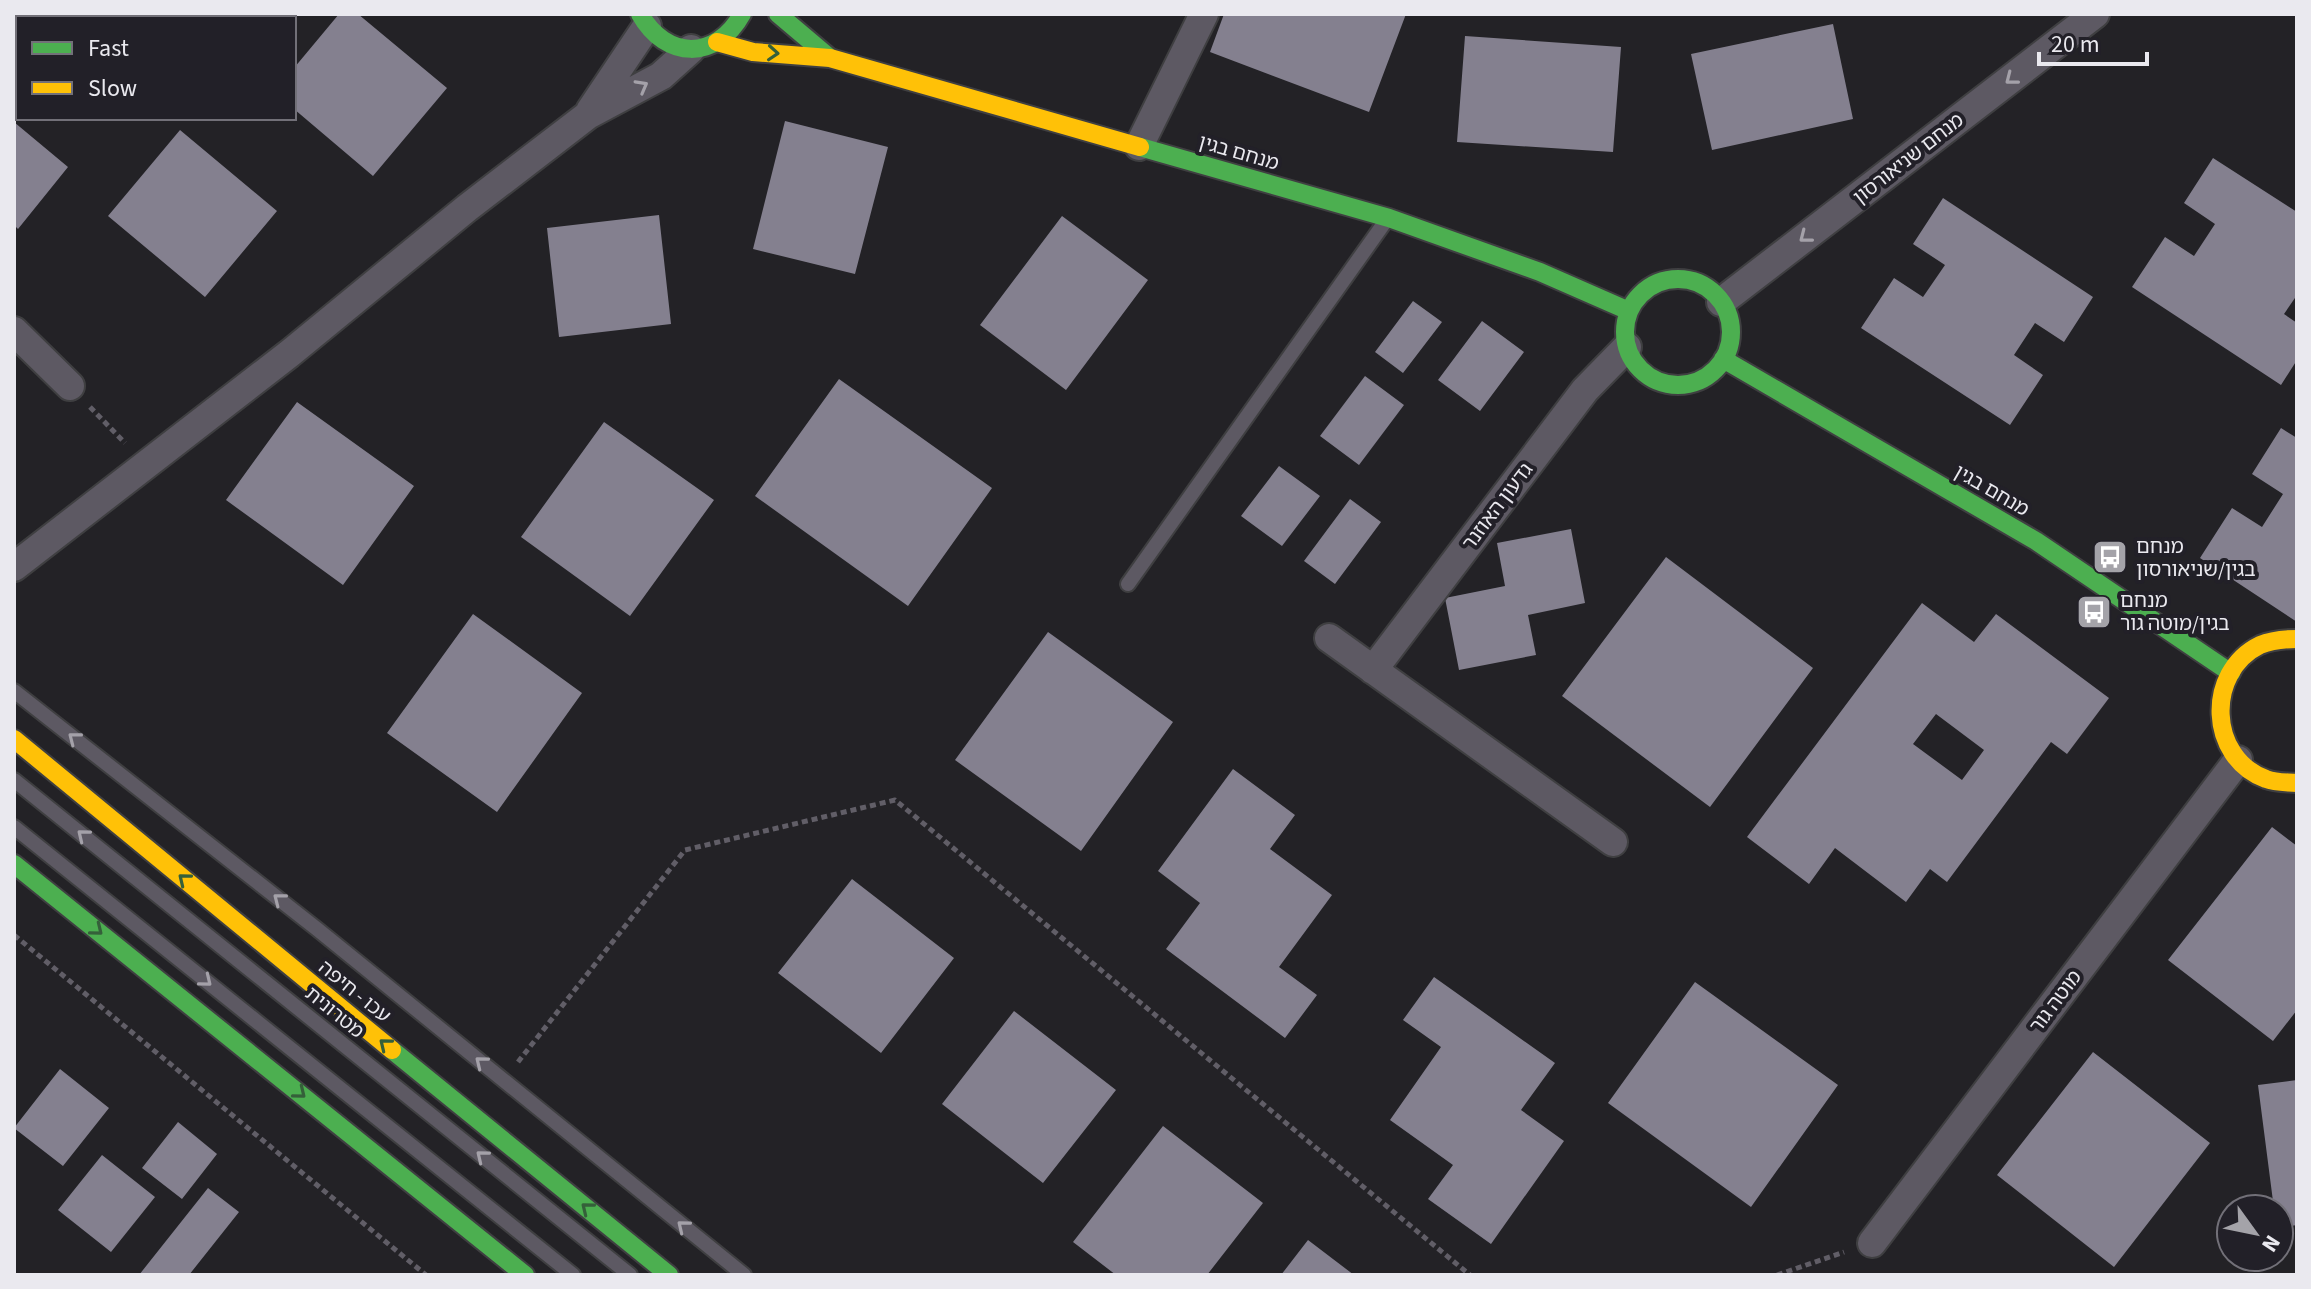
<svg xmlns="http://www.w3.org/2000/svg" width="2311" height="1289" font-family="'Source Sans 3','Noto Sans Hebrew',sans-serif">
<style>
.building{fill:#84808f;fill-rule:evenodd}
.lines{fill:none;stroke-linecap:round;stroke-linejoin:round}
.lane-casing{stroke:#3f3f41;stroke-width:18}
.street-casing{stroke:#3f3f41;stroke-width:32}
.fast-casing{stroke:#3f3f41;stroke-width:22}
.slow-casing{stroke:#3f3f41;stroke-width:22}
.path{stroke:#615e67;stroke-width:5;stroke-dasharray:6 4;stroke-linecap:butt}
.lane{stroke:#5d5963;stroke-width:14}
.street{stroke:#5d5963;stroke-width:28}
.fast{stroke:#4caf50;stroke-width:18}
.slow{stroke:#ffc107;stroke-width:18}
.oneway{stroke:#35603a}
.oneway2{stroke:#a4a1a9}
.labels{text-anchor:middle;stroke-width:8;stroke-linejoin:round;paint-order:stroke}
.street-label{font-size:20px;fill:#eae9ef;stroke:#222028}
.poi-label{font-size:20px;fill:#eae9ef;stroke:#222028;text-anchor:start}
</style>
<rect width="100%" height="100%" fill="#232226"/>
<path class="building" d="M14 14H123L128 18H18V27L14 23Z
M339 14H358L447 88 373 176 294 109V68Z
M1224 14H1406L1369 112 1210 52Z
M1833 24 1853 119 1712 150 1691 54Z
M1465 36 1621 47 1613 152 1457 142Z
M785 121 888 147 855 274 753 249Z
M14 122 68 167 18 229 14 225Z
M180 130 277 211 205 297 108 216Z
M2213 158 2297 212V295L2284 314 2297 323V360L2281 385 2132 287 2165 237 2194 256 2215 224 2184 203Z
M1943 198 2093 297 2064 342 2035 323 2014 355 2043 375 2010 425 1861 328 1894 278 1923 297 1945 265 1913 244Z
M659 215 671 324 559 337 547 228Z
M1062 216 1148 280 1066 390 980 325Z
M1413 301 1442 322 1403 373 1375 352Z
M1482 321 1524 352 1480 411 1438 380Z
M1365 376 1404 405 1359 465 1320 436Z
M839 379 992 488 908 606 755 496Z
M297 402 414 486 343 585 226 500Z
M604 422 714 500 630 616 521 537Z
M2281 428 2297 438V622L2200 558 2232 508 2262 527 2283 494 2252 474Z
M1279 466 1320 496 1282 546 1241 516Z
M1350 499 1381 522 1335 584 1304 561Z
M1571 529 1585 603 1528 615 1536 655 1459 670 1445 598 1505 586 1497 543Z
M1666 557 1813 668 1710 807 1562 696Z
M1922 603 1974 642 1996 614 2109 698 2067 754 2051 742 1947 882 1930 869 1906 902 1835 848 1809 884 1747 837ZM1936 714 1984 750 1962 780 1913 744Z
M473 614 582 693 497 812 387 733Z
M1048 632 1173 722 1081 851 955 760Z
M1233 769 1295 815 1270 849 1332 895 1279 967 1317 995 1285 1038 1166 949 1200 903 1158 871Z
M2272 827 2297 846V1010L2273 1041 2168 960Z
M852 879 954 958 881 1053 778 973Z
M1434 977 1555 1063 1521 1110 1564 1141 1491 1244 1428 1199 1453 1165 1390 1120 1441 1047 1403 1020Z
M1695 982 1838 1085 1751 1207 1608 1103Z
M1014 1011 1116 1090 1043 1183 942 1104Z
M2093 1052 2210 1143 2114 1267 1997 1175Z
M60 1069 109 1108 63 1166 14 1128Z
M2297 1080V1225L2279 1228V1209H2274L2258 1085Z
M178 1122 217 1154 182 1199 142 1168Z
M1163 1126 1263 1203 1207 1275H1116L1073 1242Z
M102 1155 155 1197 111 1252 58 1210Z
M208 1188 239 1212 189 1275H139Z
M1308 1240 1354 1275H1281Z"/>
<g class="lines">
<g class="lane-casing">
<path id="lane" d="M1128 584 1385 222
M14 691 317 929 744 1275
M14 780 630 1275
M14 827 573 1275"/>
</g>
<g class="street-casing">
<path id="street" d="M590 111 647 26
M1139 146 1204 14
M1721 302 2095 14
M14 331 70 386
M14 567 289 354 467 208 588 115 661 76 691 49
M1329 638 1613 842
M1373 670 1585 390 1627 347
M1872 1243 2238 760"/>
</g>
<g class="fast-casing">
<path id="fast" d="M640 14C666 60 716 61 742 14
M778 14 830 58
M1140 147 1389 218 1540 272 1629 311
M1625 332a53 53 0 1 1 106 0a53 53 0 1 1-106 0Z
M1723 359 2036 541 2231 673
M14 864 525 1275
M392 1050 669 1275"/>
</g>
<g class="slow-casing">
<path id="slow" d="M717 42 753 52 830 58 1140 147
M2297 639C2285 639 2272 640 2260 645 2205 672 2208 758 2266 779 2276 783 2287 782 2297 783
M14 739 392 1050"/>
</g>
<path class="path" d="M90 407 125 443
M14 935 426 1275
M518 1062 685 850 895 800 1470 1275
M1777 1275 1844 1252"/>
<use href="#lane" class="lane"/>
<use href="#street" class="street"/>
<use href="#fast" class="fast"/>
<use href="#slow" class="slow"/>
</g>
<defs><path id="oneway-chevron" d="M-2-3.5L2.5 0L-2 3.5" fill="none" stroke-width="1.6" stroke-linecap="round" stroke-linejoin="round" transform="scale(2)"/></defs>
<g class="oneway">
<use href="#oneway-chevron" transform="translate(773 53) rotate(4)"/>
<use href="#oneway-chevron" transform="translate(184 879) rotate(-141)"/>
<use href="#oneway-chevron" transform="translate(97 930) rotate(39)"/>
<use href="#oneway-chevron" transform="translate(385 1044) rotate(-141)"/>
<use href="#oneway-chevron" transform="translate(300 1093) rotate(39)"/>
<use href="#oneway-chevron" transform="translate(587 1208) rotate(-141)"/>
</g>
<g class="oneway2">
<use href="#oneway-chevron" transform="translate(2011 79) rotate(142)"/>
<use href="#oneway-chevron" transform="translate(642 86) rotate(-29)"/>
<use href="#oneway-chevron" transform="translate(1805 237) rotate(142)"/>
<use href="#oneway-chevron" transform="translate(74 738) rotate(-142)"/>
<use href="#oneway-chevron" transform="translate(83 835) rotate(-141)"/>
<use href="#oneway-chevron" transform="translate(279 899) rotate(-142)"/>
<use href="#oneway-chevron" transform="translate(206 981) rotate(39)"/>
<use href="#oneway-chevron" transform="translate(481 1062) rotate(-141)"/>
<use href="#oneway-chevron" transform="translate(482 1156) rotate(-141)"/>
<use href="#oneway-chevron" transform="translate(683 1226) rotate(-141)"/>
</g>
<defs>
<g id="bus-square" transform="scale(1.8)"><rect x="-9" y="-9" width="18" height="18" rx="4" fill="#a4a3a9" stroke="#222028"/><path d="M-5-6H5V4H4V6H2V4H-2V6H-4V4H-5ZM-3.5-4V0h7V-4ZM-3.5 1.2v1.5H-2V1.2ZM2 1.2v1.5H3.5V1.2Z" fill="#fff"/></g>
</defs>
<g fill-rule="evenodd">
<use href="#bus-square" x="2110" y="557"/>
<use href="#bus-square" x="2094" y="612"/>
</g>
<g class="labels">
<g class="street-label">
<text transform="translate(1239 152) rotate(16)" y="7">מנחם בגין</text>
<text transform="translate(1908 158) rotate(-38)" y="7">מנחם שניאורסון</text>
<text transform="translate(1992 490) rotate(30)" y="7">מנחם בגין</text>
<text transform="translate(1497 506) rotate(-53)" y="7">גדעון האוזנר</text>
<text transform="translate(355 991) rotate(39)" y="7">עכו - חיפה</text>
<text transform="translate(2055 1001) rotate(-53)" y="7">מוטה גור</text>
<text transform="translate(335 1012) rotate(39)" y="7">מטרונית</text>
</g>
<g class="poi-label">
<text x="2136" y="553">מנחם<tspan x="2136" dy="23">בגין/שניאורסון</tspan></text>
<text x="2120" y="607">מנחם<tspan x="2120" dy="23">בגין/מוטה גור</tspan></text>
</g>
</g>
<rect width="2311" height="1289" fill="none" stroke="#eae9ef" stroke-width="32"/>
<rect x="16" y="16" width="280" height="104" fill="#222028" stroke="#727078" stroke-width="2"/>
<rect x="32" y="42" width="40" height="12" fill="#4caf50" stroke="#727078" stroke-width="2"/>
<text x="88" y="56" font-size="24" fill="#eae9ef">Fast</text>
<rect x="32" y="82" width="40" height="12" fill="#ffc107" stroke="#727078" stroke-width="2"/>
<text x="88" y="96" font-size="24" fill="#eae9ef">Slow</text>
<g transform="translate(2255 1233) rotate(123)"><circle r="38" fill="#222028" stroke="#727078" stroke-width="2"/>
<path d="M0-6L14 30L0 20L-14 30Z" fill="#a4a3a9"/>
<text y="-12" font-size="22" font-weight="bold" text-anchor="middle" fill="#eae9ef">N</text>
</g>
<path d="M2039 52v12h108v-12" fill="none" stroke="#eae9ef" stroke-width="4"/>
<text x="2051" y="52" font-size="24" fill="#eae9ef" stroke="#222028" stroke-width="6" paint-order="stroke">20 m</text>
</svg>
